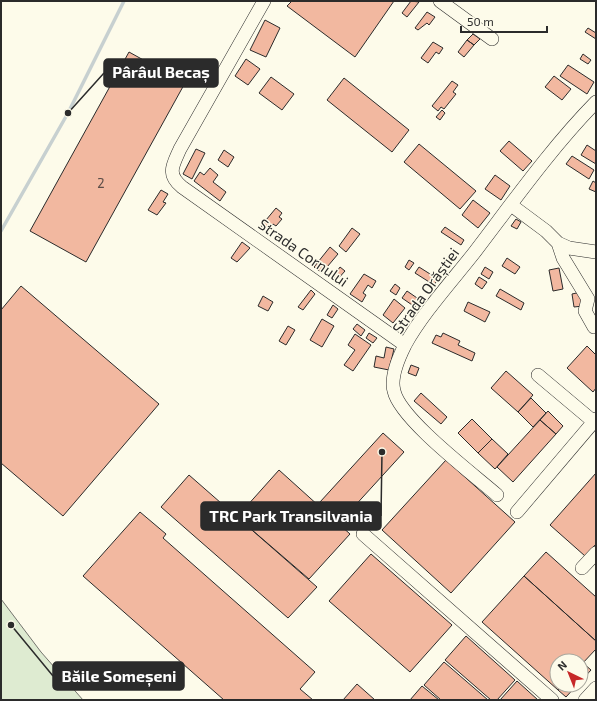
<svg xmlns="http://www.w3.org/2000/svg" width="597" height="701" font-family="'Exo 2',sans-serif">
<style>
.green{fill:#deebd1;stroke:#74746e}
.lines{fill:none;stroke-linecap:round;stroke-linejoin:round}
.stream{stroke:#c7d0d0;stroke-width:3.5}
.building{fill:#f2b8a0;stroke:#2b2b2b}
.minor-casing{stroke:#2b2b2b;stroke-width:14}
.minor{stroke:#fdfbea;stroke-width:13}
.labels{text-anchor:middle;stroke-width:3;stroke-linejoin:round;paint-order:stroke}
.number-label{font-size:13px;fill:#5d4e48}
.street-label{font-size:15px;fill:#2b2b2b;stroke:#fdfbea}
.leader{fill:none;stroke:#2b2b2b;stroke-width:1.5}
.callout-dot{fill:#2b2b2b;stroke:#fdfbea;stroke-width:1.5}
.callout{fill:#2b2b2b;stroke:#2b2b2b;stroke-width:1.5}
.callout-label{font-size:16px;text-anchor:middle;font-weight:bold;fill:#fff}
</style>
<rect width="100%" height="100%" fill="#fdfbea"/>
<path class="green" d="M1 599 41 652 83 700H1Z"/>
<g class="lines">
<path class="stream" d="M1 231 68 113 124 1"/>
</g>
<path class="building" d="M292 1H394L355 57 287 6Z
M411 1 419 2 407 17 402 13Z
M427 12 435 17 429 25 427 23 418 30 415 28Z
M265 20 280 28 266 57 250 50Z
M588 28 596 33V39L585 32Z
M473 34 480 39 474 45 467 40Z
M467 40 474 45 464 57 458 52Z
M433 42 443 48 439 54 436 52 428 63 421 58Z
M129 52 185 83 86 262 30 231Z
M583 54 591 60 588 64 580 59Z
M246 59 260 69 248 85 235 76Z
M568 65 594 82 587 94 560 76Z
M554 76 571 89 562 100 545 87Z
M271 77 294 94 282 110 259 93Z
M344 78 409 130 392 152 327 100Z
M452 81 458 85 453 92 456 94 444 109 441 107 438 111 432 106Z
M442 110 445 113 440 120 436 117Z
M509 141 532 161 523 171 500 151Z
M419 144 476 191 460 209 404 162Z
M587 145 596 151V164L581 155Z
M196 149 205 153 192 179 183 174Z
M224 150 234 157 228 167 218 160Z
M572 156 594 170 589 179 566 164Z
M210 168 218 175 213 182 226 192 220 201 194 181 200 172 204 175Z
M495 175 510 186 501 200 485 189Z
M593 181 596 183V192L589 189Z
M161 190 168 194 163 202 166 203 157 215 148 210Z
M473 200 490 213 478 228 462 215Z
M276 208 282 213 279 217 282 219 276 226 273 224 268 231 261 226Z
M516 219 521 222 517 229 511 226Z
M445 227 464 240 461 245 441 232Z
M352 228 360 234 346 252 339 246Z
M242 242 250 248 237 262 231 258Z
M330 247 338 254 322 273 314 267Z
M507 258 520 267 515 274 502 266Z
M409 260 414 263 409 270 405 267Z
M340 267 345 271 337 280 333 277Z
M419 267 438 279 434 285 415 273Z
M485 267 493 272 489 279 481 274Z
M559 268 563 289 553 291 549 270Z
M364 274 376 281 372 288 368 285 363 293 366 295 362 302 350 294Z
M479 277 487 282 482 289 475 284Z
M395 284 400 288 396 295 390 291Z
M21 286 159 404 63 516 1 463V310Z
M500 289 524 303 521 310 496 296Z
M311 290 315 294 303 310 298 307Z
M407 291 420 300 415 307 402 298Z
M581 292 583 306 574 307 572 294Z
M263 296 273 302 268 311 258 306Z
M394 299 405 308 393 323 383 315Z
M468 302 490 312 485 322 464 311Z
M333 305 338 309 332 318 327 315Z
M322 319 334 326 322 347 310 340Z
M357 324 365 330 361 336 353 329Z
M288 326 295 330 286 345 279 341Z
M369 333 377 338 373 343 366 338Z
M443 333 460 341 458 345 475 353 472 361 432 343 436 335 441 337Z
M355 334 371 345 353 371 344 365 355 350 348 345Z
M587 346 596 355V388L593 392 567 368Z
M386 347 394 349 389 370 374 367 376 356 384 358Z
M411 365 419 368 416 376 408 373Z
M506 371 533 395 518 412 491 388Z
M421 393 447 417 441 424 414 401Z
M531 398 546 413 533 427 518 412Z
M548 411 563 426 556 434 540 420Z
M472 419 492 439 478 453 458 433Z
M540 420 556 434 513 482 497 467Z
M383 433 404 452 341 521 320 502Z
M492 439 508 454 495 469 478 453Z
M446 460 515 522 451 593 382 530Z
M279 470 350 534 309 579 237 517Z
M596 473V544L585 556 550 525Z
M189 475 317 587 288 618 161 507Z
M140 512 166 534 163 538 315 672 300 689 313 700H224L83 576Z
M546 552 596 597V641L524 576Z
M371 554 452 625 410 672 329 601Z
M524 576 596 641V649L581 665V661H557V685H563L558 690 482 622Z
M466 636 515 680 497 700H491L445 660Z
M444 662 488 700H441L424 685Z
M583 663 591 670 581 681V665Z
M517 681 538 700H500Z
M357 684 375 700H343Z
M563 685H577L566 697 558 690Z
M422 686 439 700H410Z"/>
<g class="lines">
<g class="minor-casing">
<path id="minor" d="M264 1 180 149C173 165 166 174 182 187L405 345
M440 1 492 39
M511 205 546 231 558 243 563 258 588 299 585 311 594 327
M558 243 569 248 596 252
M538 375 594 422
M497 495C473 474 400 419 394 391 390 377 399 357 405 345 422 314 452 281 474 253 513 202 551 148 596 102
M517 512 596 419
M363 534 552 700
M582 568 596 553
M585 700 596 688"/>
</g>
<use href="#minor" class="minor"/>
</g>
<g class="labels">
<g class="number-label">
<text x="101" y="188">2</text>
</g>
<g class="street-label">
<text transform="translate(303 253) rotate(35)" y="5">Strada Cornului</text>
<text transform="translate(426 291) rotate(-54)" y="5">Strada Orăștiei</text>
</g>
</g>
<path class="leader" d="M68 113L104 73M382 452L381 516M11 625L53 676"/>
<g class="callout-dot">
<circle cx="68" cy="113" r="4"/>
<circle cx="382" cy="452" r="4"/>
<circle cx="11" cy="625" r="4"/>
</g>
<g class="callout">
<rect x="104" y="59" width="114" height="28" rx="4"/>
<rect x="201" y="502" width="180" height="28" rx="4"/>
<rect x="53" y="662" width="131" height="28" rx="4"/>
</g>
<g class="callout-label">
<text x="161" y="78">Pârâul Becaș</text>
<text x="291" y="522">TRC Park Transilvania</text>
<text x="119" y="682">Băile Someșeni</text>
</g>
<rect width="597" height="701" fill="none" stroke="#2b2b2b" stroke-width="4"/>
<g transform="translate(569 673) rotate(317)"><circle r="19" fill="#fdfbea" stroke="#a9a89e"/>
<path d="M0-3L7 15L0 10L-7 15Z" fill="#c62828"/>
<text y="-6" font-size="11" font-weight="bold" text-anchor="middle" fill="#2b2b2b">N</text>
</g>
<path d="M461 26v6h86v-6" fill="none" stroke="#2b2b2b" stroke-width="2"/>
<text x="467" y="26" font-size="12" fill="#2b2b2b" stroke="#fdfbea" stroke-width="3" paint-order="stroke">50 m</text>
</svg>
